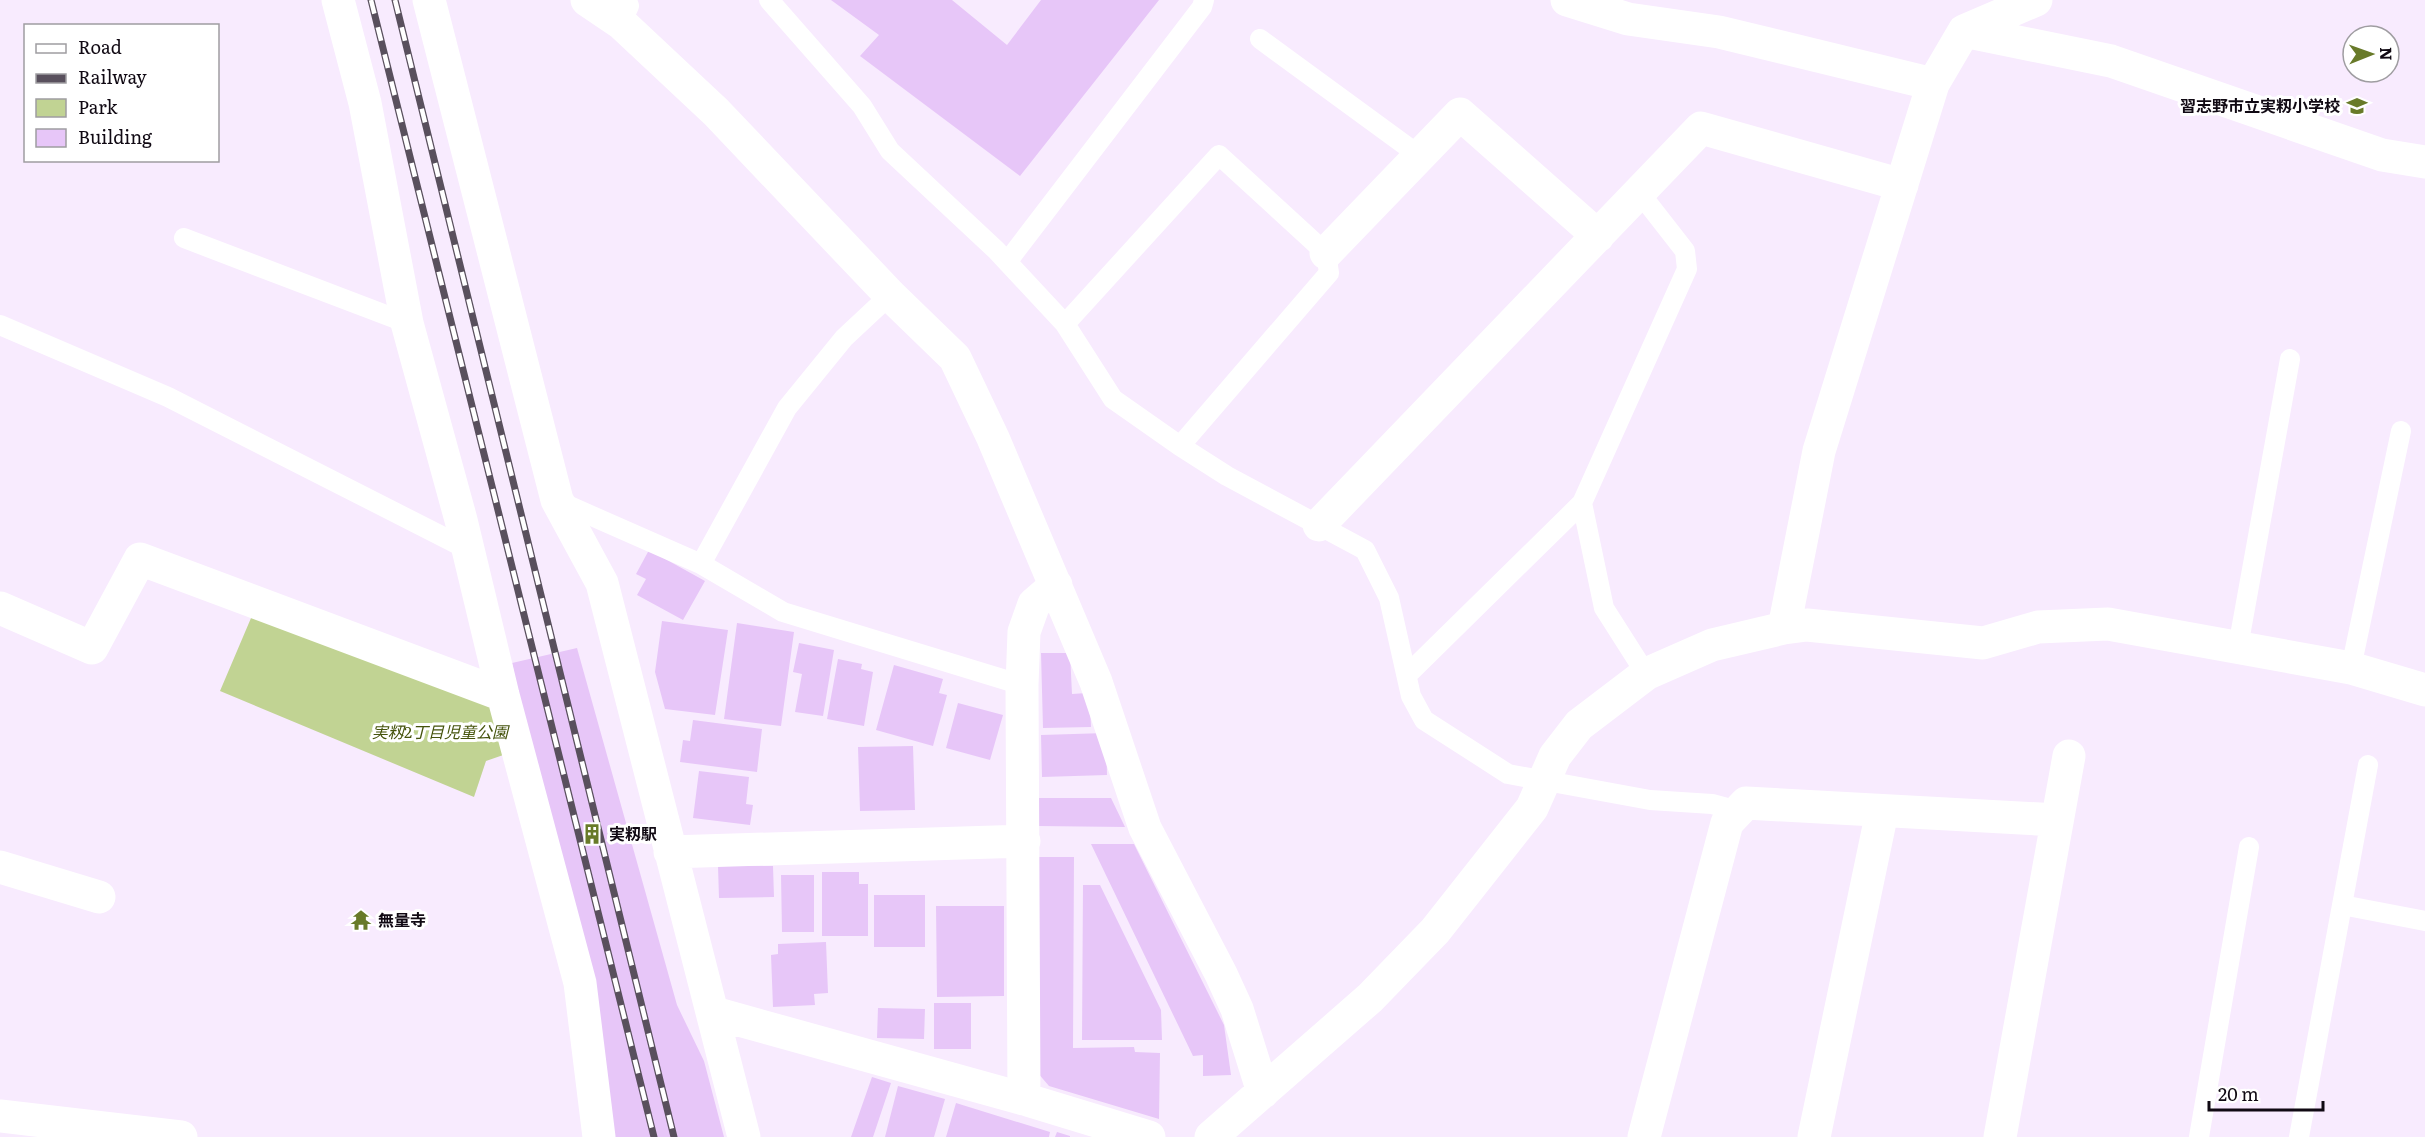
<svg xmlns="http://www.w3.org/2000/svg" width="2425" height="1137" font-family="Literata,'Noto Sans JP',serif">
<style>
.green{fill:#c1d393}
.building{fill:#e7c6f8}
.lines{fill:none;stroke-linecap:round;stroke-linejoin:round}
.service{stroke:#fff;stroke-width:20}
.minor{stroke:#fff;stroke-width:33}
.rail-casing{stroke:#59505d;stroke-width:7}
.rail{stroke:#fff;stroke-width:4.5;stroke-dasharray:14;stroke-linecap:butt}
.labels{text-anchor:middle;stroke-width:6;stroke-linejoin:round;paint-order:stroke}
.poi-label{font-size:16px;font-weight:bold;fill:#100913;stroke:#fff;text-anchor:start}
.park-label{font-size:16px;font-style:italic;fill:#45530c;stroke:#fff}
</style>
<rect width="100%" height="100%" fill="#f8ebfe"/>
<path class="green" d="M254 611 495 703 509 753 486 761 474 797 220 691Z"/>
<path class="building" d="M831 0H952L1007 45 1041 0H1159L1020 176 860 56 879 35Z
M649 550 705 581 683 620 637 595 646 579 636 574Z
M662 621 728 630 715 715 665 709 655 672Z
M737 623 794 632 781 726 724 719Z
M799 643 834 650 823 716 795 712 802 674 793 672Z
M577 648 677 1005 704 1061 724 1137H609L512 663Z
M1041 653H1070L1072 694 1087 693 1090 704 1091 727 1043 728Z
M838 659 862 664 861 669 873 672 864 726 827 719Z
M894 665 943 679 939 693 947 695 933 746 876 730Z
M958 703 1003 715 990 760 946 748Z
M693 720 762 729 757 772 680 762 683 740 690 741Z
M1106 733 1107 775 1042 777 1041 735Z
M913 746 915 810 860 811 858 747Z
M699 771 749 777 746 804 753 805 750 825 693 818Z
M1037 798H1111L1125 827 1038 826Z
M1091 844H1134L1224 1025 1231 1075 1203 1076V1055L1193 1056Z
M1037 857H1074L1073 1048 1134 1047 1135 1052 1160 1053 1159 1119 1049 1086 1037 1072Z
M718 866H773L774 897 719 898Z
M822 872H859V884H868V936H822Z
M781 875H814V932H782Z
M1083 885H1100L1161 1010 1162 1040H1082Z
M874 895H925V947H874Z
M936 906H1004V996L937 997Z
M826 942 828 993 814 994 815 1005 773 1007 771 955 778 954V944Z
M934 1003H971V1049H934Z
M878 1008 925 1009 924 1039 877 1038Z
M872 1077 891 1083 873 1137H851Z
M898 1086 945 1099 934 1137H885Z
M956 1103 1050 1132 1049 1137H946Z
M1057 1132 1070 1136V1137H1055Z"/>
<g class="lines">
<path class="service" d="M769 0 862 106 890 151 996 250 1065 324 1113 399 1180 446 1227 476 1365 550 1389 598 1411 696 1424 720 1508 774 1650 800 1712 804 1738 811
M621 23 629 6 627 0
M1260 39 1420 156
M1639 192 1685 251 1687 269 1582 503 1604 608 1646 674
M184 238 407 323
M1007 262 1202 7 1204 0
M1065 324 1219 155 1326 253 1329 273 1180 446
M0 325 168 397 467 549
M558 501 701 564 783 612 1022 685
M701 564 787 408 844 338 890 295
M2238 647 2290 359
M2351 668 2401 431
M1407 675 1582 503
M2342 905 2425 921
M2199 1137 2249 847
M2299 1137 2368 765"/>
<path class="minor" d="M338 0 365 103 407 323 461 520 503 695 580 983 599 1137
M429 0 557 500 602 583 744 1137
M587 0 621 23 716 112 890 295 955 358 993 438 1096 682 1145 828 1221 974 1237 1009 1263 1092
M1567 0 1628 19 1719 32 1933 84
M1964 31 2111 61 2382 155 2425 162
M1326 253 1460 114 1598 236
M1319 525 1701 128 1902 185
M0 608 92 648 140 559 503 695
M1784 628 1807 625 1983 643 2038 627 2108 624 2351 668 2425 690
M670 852 1024 841
M0 867 99 897
M714 1013 1024 1099 1149 1137
M1024 1099 1022 685 1024 632 1034 604 1056 585
M0 1116 181 1137
M1211 1137 1370 998 1435 931 1532 808 1555 756 1579 725 1646 674 1712 645 1784 628 1819 451 1933 84 1964 31 2036 0
M1644 1137 1727 823 1746 803 2057 820
M1814 1137 1882 812
M2000 1137 2069 756"/>
<g class="rail-casing">
<path id="rail" d="M371 0 654 1137
M395 0 674 1137"/>
</g>
<use href="#rail" class="rail"/>
</g>
<defs>
<g id="school-bare" transform="scale(1.62)"><path d="M0-5L7-2L0 1L-7-2ZM-4 1L0 2.5L4 1V4Q0 6-4 4Z" fill="#687a29" stroke="#fff" stroke-width="2.5" paint-order="stroke"/></g>
<g id="building-bare" transform="scale(1.62)"><path d="M-4-6H4V6H1V3H-1V6H-4ZM-2.5-4.3h1.7v1.8h-1.7ZM.8-4.3h1.7v1.8H.8ZM-2.5-1h1.7V.8h-1.7ZM.8-1h1.7V.8H.8Z" fill="#687a29" stroke="#fff" stroke-width="2.5" paint-order="stroke"/></g>
<g id="temple-bare" transform="scale(1.62)"><path d="M0-6L5-2H3V0L6.5 2.5H4V6H1.5V3h-3V6H-4V2.5H-6.5L-3 0V-2H-5Z" fill="#687a29" stroke="#fff" stroke-width="2.5" paint-order="stroke"/></g>
</defs>
<g fill-rule="evenodd">
<use href="#school-bare" x="2357" y="106"/>
<use href="#building-bare" x="592" y="834"/>
<use href="#temple-bare" x="361" y="920"/>
</g>
<g class="labels">
<g class="poi-label">
<text x="2340" y="112" text-anchor="end">習志野市立実籾小学校</text>
<text x="609" y="840">実籾駅</text>
<text x="378" y="926">無量寺</text>
</g>
<g class="park-label">
<text x="440" y="738">実籾2丁目児童公園</text>
</g>
</g>
<rect x="24" y="24" width="195" height="138" fill="#ffffff" stroke="#9f9da1" stroke-width="1.5"/>
<rect x="36" y="44" width="30" height="9" fill="#ffffff" stroke="#9f9da1" stroke-width="1.5"/>
<text x="78" y="54" font-size="18" fill="#100913">Road</text>
<rect x="36" y="74" width="30" height="9" fill="#59505d" stroke="#9f9da1" stroke-width="1.5"/>
<text x="78" y="84" font-size="18" fill="#100913">Railway</text>
<rect x="36" y="99" width="30" height="18" fill="#c1d393" stroke="#9f9da1" stroke-width="1.5"/>
<text x="78" y="114" font-size="18" fill="#100913">Park</text>
<rect x="36" y="129" width="30" height="18" fill="#e7c6f8" stroke="#9f9da1" stroke-width="1.5"/>
<text x="78" y="144" font-size="18" fill="#100913">Building</text>
<g transform="translate(2371 54) rotate(89)"><circle r="28" fill="#ffffff" stroke="#9f9da1" stroke-width="1.5"/>
<path d="M0-4.5L10 22L0 15L-10 22Z" fill="#687a29"/>
<text y="-9" font-size="16" font-weight="bold" text-anchor="middle" fill="#100913">N</text>
</g>
<path d="M2209 1101v9h114v-9" fill="none" stroke="#100913" stroke-width="3"/>
<text x="2218" y="1101" font-size="18" fill="#100913" stroke="#ffffff" stroke-width="4.5" paint-order="stroke">20 m</text>
</svg>
